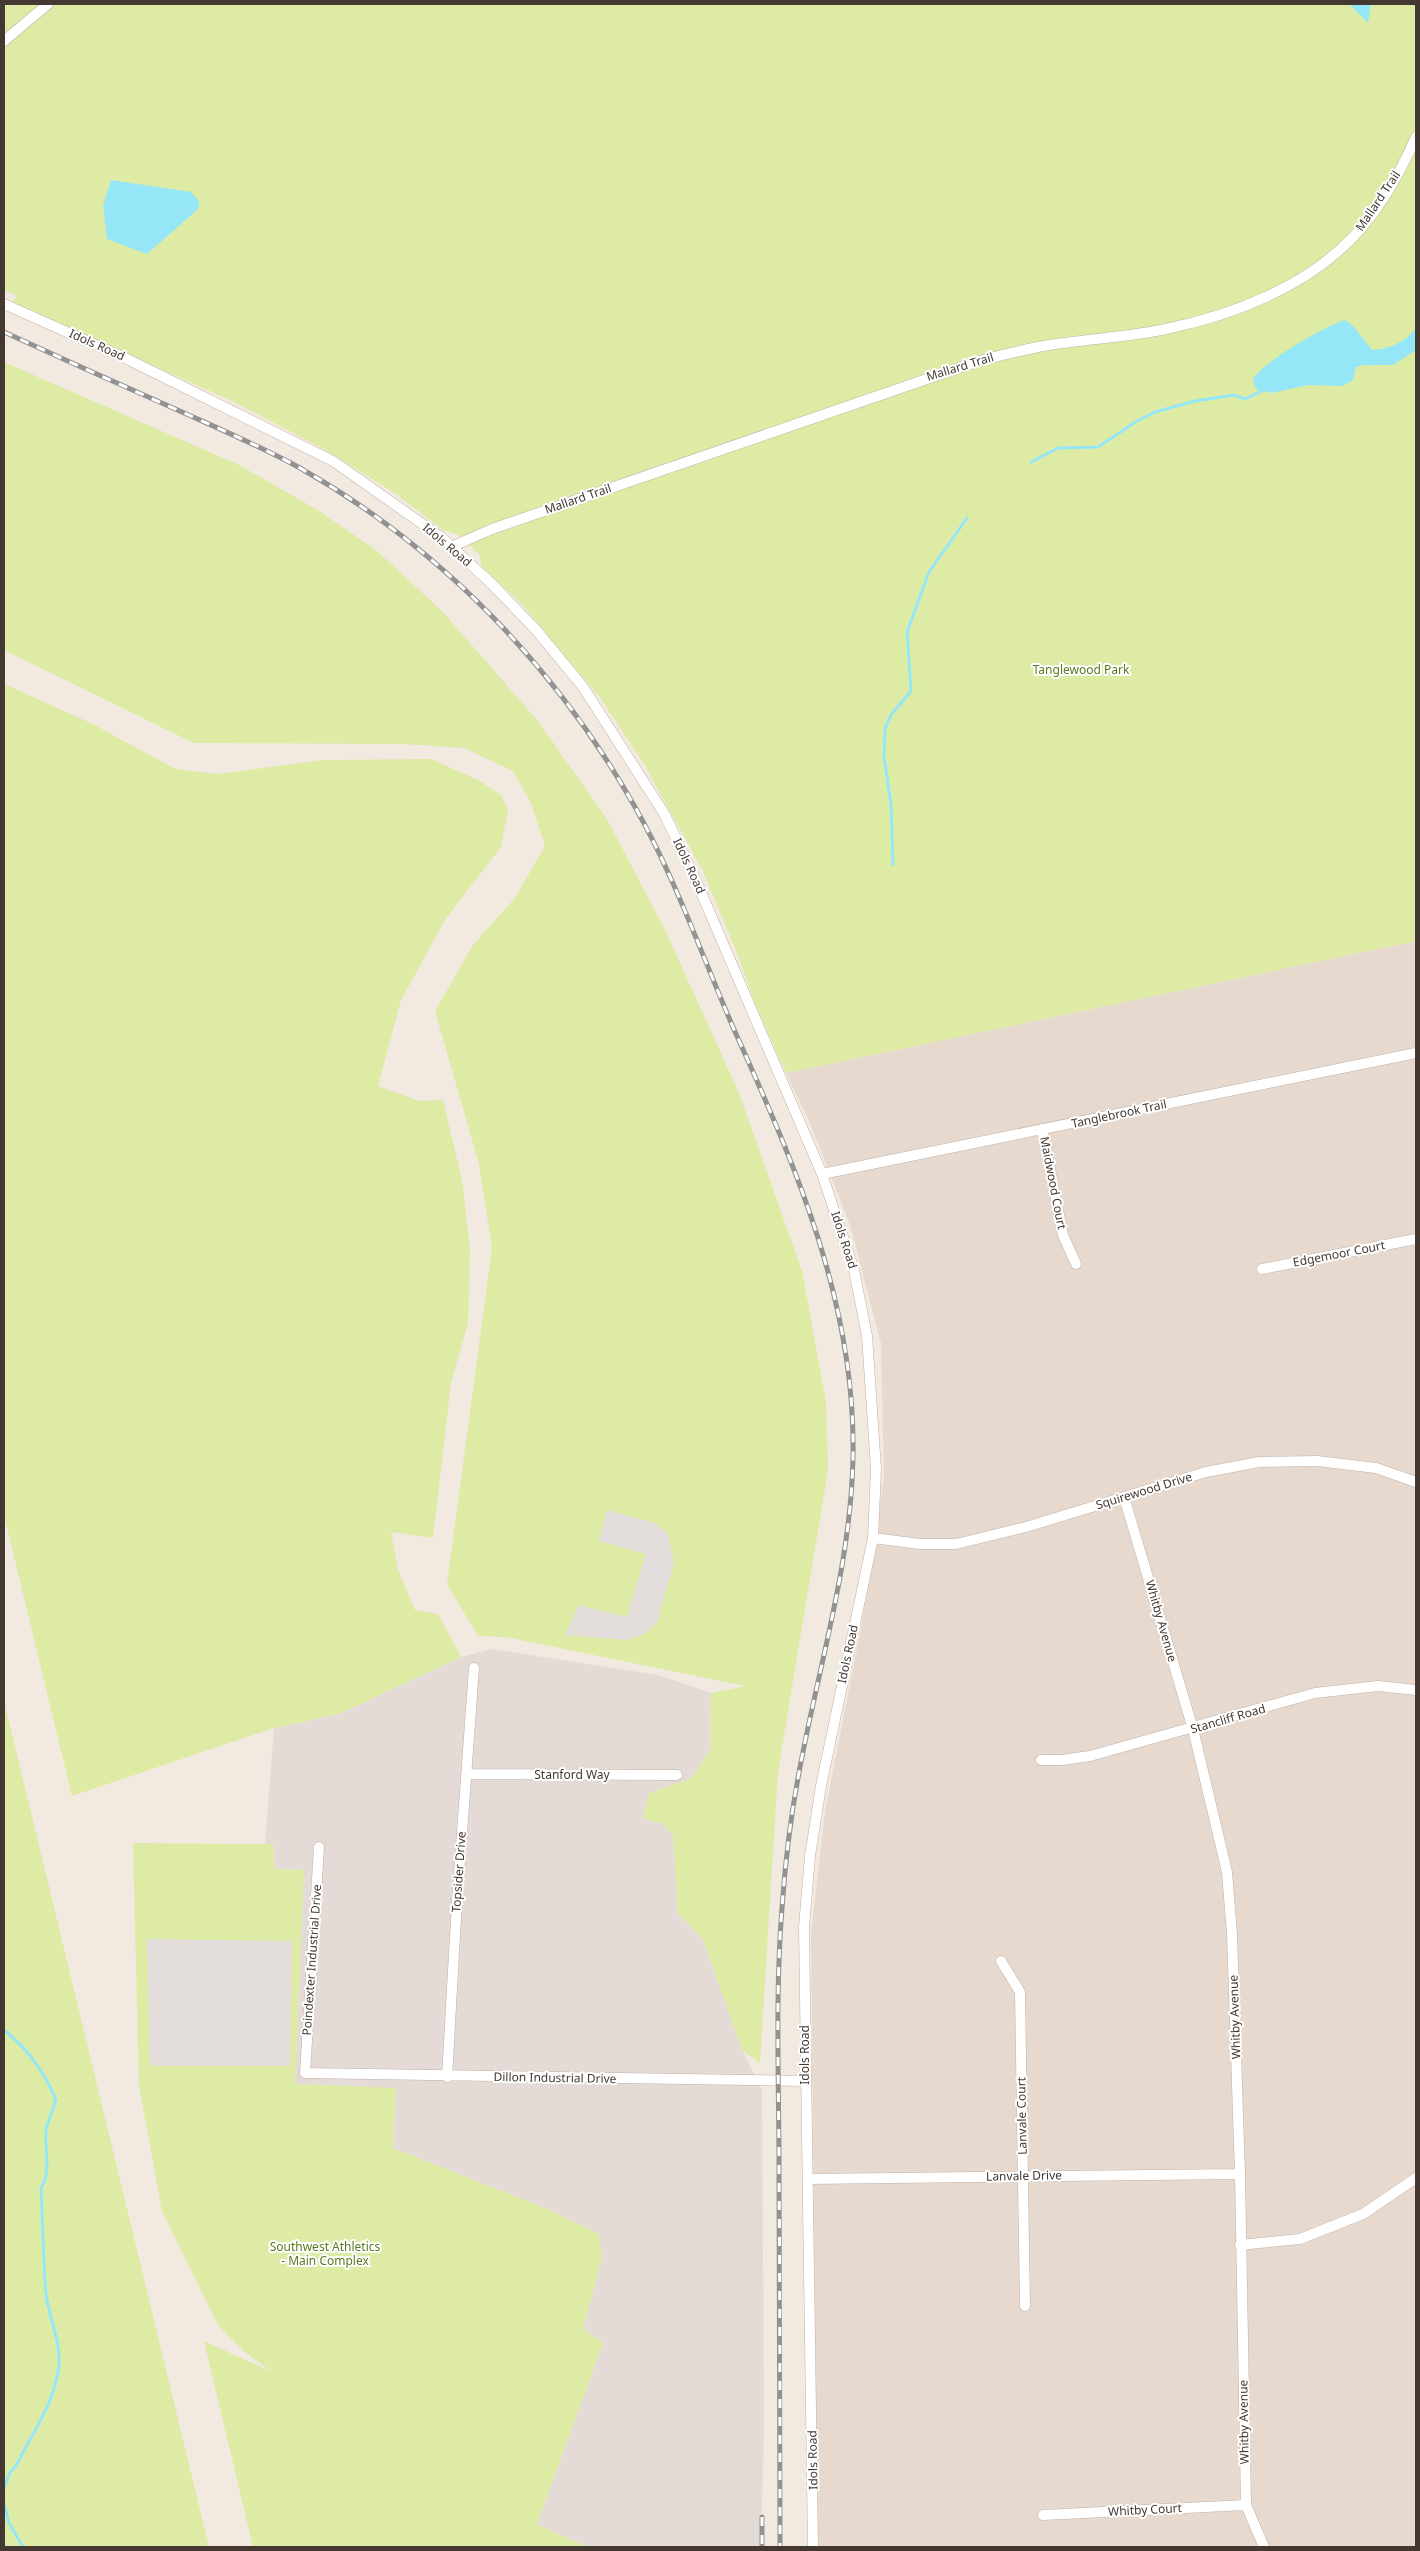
<svg xmlns="http://www.w3.org/2000/svg" width="1420" height="2551" font-family="'Noto Sans',sans-serif">
<style>
.residential{fill:#e7d9ce}
.industrial{fill:#e4dad6}
.green{fill:#ddeba5;fill-rule:evenodd}
.parking{fill:#e2ddda}
.water{fill:#95e7f7}
.lines{fill:none;stroke-linecap:round;stroke-linejoin:round}
.stream{stroke:#95e7f7;stroke-width:3}
.minor-casing{stroke:#c1b1a6;stroke-width:11}
.minor{stroke:#fff;stroke-width:10}
.rail-casing{stroke:#929292;stroke-width:5}
.rail{stroke:#fff;stroke-width:3;stroke-dasharray:9;stroke-linecap:butt}
.labels{text-anchor:middle;stroke-width:4;stroke-linejoin:round;paint-order:stroke}
.street-label{font-size:12px;fill:#443831;stroke:#fff}
.park-label{font-size:12px;fill:#597a20;stroke:#fff}
</style>
<rect width="100%" height="100%" fill="#f2e9e1"/>
<path class="residential" d="M1416 941V2547H817L811 1934 825 1812 864 1612 884 1477 881 1343 850 1225 810 1123 786 1073Z"/>
<path class="industrial" d="M492 1649 658 1675 711 1693 710 1750 692 1778 649 1793 663 1824 673 1836 678 1913 703 1939 742 2049 762 2091 764 2425 761 2547H587L537 2524 603 2343 583 2329 602 2257 469 2179 393 2148 396 2089 295 2084 304 1870 275 1869 273 1844H265L274 1728 339 1714 461 1657Z"/>
<path class="green" d="M4 4H1416V941L786 1073 756 1006 737 953 703 871 644 764 601 699 519 601 482 567 479 554 457 534 443 530 396 494 324 449 232 401 12 302 17 296 4 290ZM111 180 159 188 198 209 174 230 106 221 103 206Z
M4 362 239 465 316 509 376 550 442 611 537 720 607 819 666 932 739 1093 802 1271 826 1402 828 1471 778 1772 760 2063 742 2050 703 1939 678 1913 673 1836 663 1824 643 1818 649 1793 692 1778 710 1750 711 1693 745 1686 505 1637 478 1636 447 1584 492 1248 479 1164 435 1011 473 945 515 898 545 846 531 803 513 771 464 748 403 744 194 743 4 650Z
M4 684 93 724 175 769 218 774 323 760 431 759 478 780 501 795 508 810 501 847 445 920 401 1000 378 1086 419 1101 443 1100 463 1185 470 1251 468 1323 451 1383 433 1538 391 1532 398 1570 415 1610 438 1614 461 1657 339 1714 274 1728 72 1796 4 1515Z
M4 1701 209 2547H4Z
M133 1843 273 1844 275 1869 304 1870 295 2084 396 2088 393 2148 547 2209 599 2234 602 2257 583 2329 603 2343 537 2524 587 2547H253L204 2341 272 2372 245 2352 218 2325 162 2211 139 2086Z"/>
<path class="parking" d="M607 1510 655 1523 668 1534 674 1563 657 1623 646 1633 628 1640 565 1635 579 1605 627 1617 646 1554 599 1541Z
M147 1939 292 1941 290 2066H150Z"/>
<path class="water" d="M1349 4H1371L1368 23Z
M111 180 191 192 199 201 198 209 147 254 107 239 103 206Z
M1345 320 1354 327 1372 350C1391 349 1404 342 1416 329V350L1393 365H1364L1356 367 1353 380 1343 386 1308 385 1272 393 1256 389 1253 380C1259 364 1327 325 1345 320Z"/>
<g class="lines">
<path class="stream" d="M1031 462 1058 448 1098 447 1137 421 1155 412 1195 401 1234 395 1245 399 1264 390
M893 865 891 804 884 757 885 729 891 715 911 691 907 632 929 572 967 518
M4 2030C28 2049 44 2071 56 2100 53 2109 48 2120 46 2130 44 2147 52 2172 41 2188 43 2223 43 2259 46 2294 49 2318 61 2342 59 2366 55 2403 32 2433 16 2466L10 2472 4 2488
M4 2503 9 2523 23 2547"/>
<g class="minor-casing">
<path id="minor" d="M4 41 48 4
M4 304 125 358 333 461 441 537 493 585 537 631 583 687 665 815 697 883 822 1174 854 1270 867 1336 876 1469 873 1538 821 1786 810 1856 804 1927 813 2547
M451 547 492 529 979 361C1002 355 1026 349 1049 345 1088 339 1128 337 1166 329 1233 315 1306 287 1354 236 1380 209 1401 171 1416 137
M1042 1129 1063 1235 1076 1264
M822 1174 1416 1053
M1262 1269 1416 1239
M1124 1497 1193 1729 1227 1872 1232 1934 1240 2174 1246 2505 1264 2547
M873 1538 920 1544H956L1026 1527 1206 1472 1259 1462 1317 1461 1376 1468 1416 1482
M1041 1760H1062L1090 1756 1315 1693 1378 1686 1416 1690
M467 1774 677 1775
M319 1847 305 2073 805 2081
M1001 1961 1020 1992 1025 2306
M447 2077 457 1901 474 1668
M808 2179 1240 2174
M1240 2245 1300 2239 1363 2214 1416 2178
M1043 2515 1246 2505"/>
</g>
<use href="#minor" class="minor"/>
<g class="rail-casing">
<path id="rail" d="M4 332C63 359 123 386 182 412 222 430 262 447 300 468 441 548 556 667 635 807 676 879 703 959 736 1034 797 1169 856 1306 853 1457 851 1567 817 1671 798 1778 790 1821 785 1865 782 1908 775 1995 779 2082 779 2169 780 2295 780 2421 780 2547
M762 2517V2547"/>
</g>
<use href="#rail" class="rail"/>
</g>
<g class="labels">
<g class="street-label">
<text transform="translate(1378 201) rotate(-56)" y="4">Mallard Trail</text>
<text transform="translate(97 345) rotate(24)" y="4">Idols Road</text>
<text transform="translate(960 367) rotate(-17)" y="4">Mallard Trail</text>
<text transform="translate(578 499) rotate(-19)" y="4">Mallard Trail</text>
<text transform="translate(447 545) rotate(40)" y="4">Idols Road</text>
<text transform="translate(689 866) rotate(65)" y="4">Idols Road</text>
<text transform="translate(1119 1114) rotate(-12)" y="4">Tanglebrook Trail</text>
<text transform="translate(1053 1183) rotate(79)" y="4">Maidwood Court</text>
<text transform="translate(844 1240) rotate(72)" y="4">Idols Road</text>
<text transform="translate(1339 1254) rotate(-11)" y="4">Edgemoor Court</text>
<text transform="translate(1144 1491) rotate(-17)" y="4">Squirewood Drive</text>
<text transform="translate(1161 1621) rotate(74)" y="4">Whitby Avenue</text>
<text transform="translate(848 1654) rotate(-78)" y="4">Idols Road</text>
<text transform="translate(1228 1719) rotate(-16)" y="4">Stancliff Road</text>
<text x="572" y="1779">Stanford Way</text>
<text transform="translate(459 1872) rotate(-86)" y="4">Topsider Drive</text>
<text transform="translate(312 1960) rotate(-86)" y="4">Poindexter Industrial Drive</text>
<text transform="translate(1235 2017) rotate(-92)" y="4">Whitby Avenue</text>
<text transform="translate(805 2055) rotate(-90)" y="4">Idols Road</text>
<text transform="translate(555 2078) rotate(1)" y="4">Dillon Industrial Drive</text>
<text transform="translate(1022 2116) rotate(-91)" y="4">Lanvale Court</text>
<text transform="translate(1024 2176) rotate(-1)" y="4">Lanvale Drive</text>
<text transform="translate(1244 2422) rotate(-91)" y="4">Whitby Avenue</text>
<text transform="translate(813 2460) rotate(-91)" y="4">Idols Road</text>
<text transform="translate(1145 2510) rotate(-3)" y="4">Whitby Court</text>
</g>
<g class="park-label">
<text x="1081" y="674">Tanglewood Park</text>
<text x="325" y="2251">Southwest Athletics<tspan x="325" dy="14">- Main Complex</tspan></text>
</g>
</g>
<rect width="1420" height="2551" fill="none" stroke="#443831" stroke-width="10"/>
</svg>
